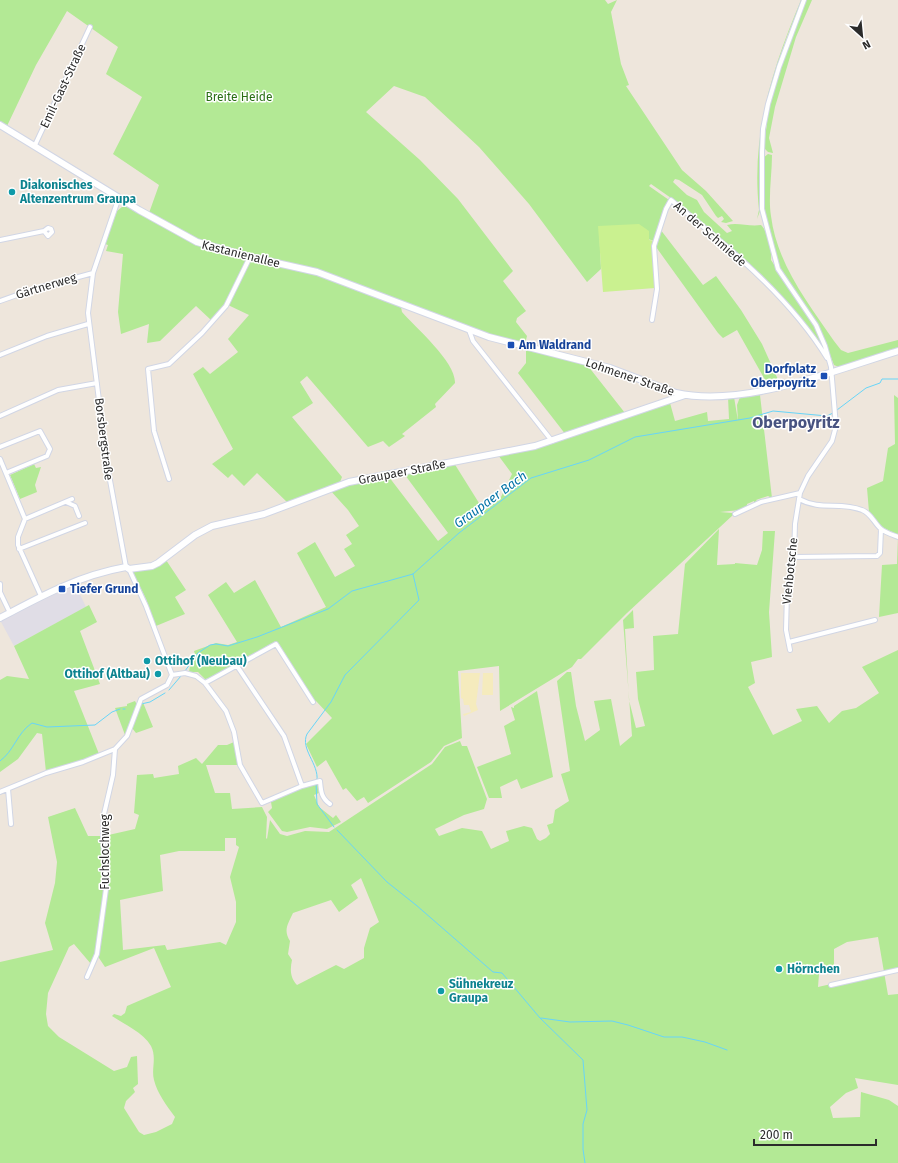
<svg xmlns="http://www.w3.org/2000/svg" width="898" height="1163" font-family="'Fira Sans',sans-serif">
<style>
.industrial{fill:#e0dde6}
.green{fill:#b3e995;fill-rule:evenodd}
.sand{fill:#f5ebbd}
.pitch{fill:#caf190}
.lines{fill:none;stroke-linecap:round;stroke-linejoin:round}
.stream{stroke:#68d5f8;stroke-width:1}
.street-casing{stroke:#d1d6e5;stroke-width:6}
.secondary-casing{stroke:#d1d6e5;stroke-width:8}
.street{stroke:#fff;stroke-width:4}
.secondary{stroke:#fff;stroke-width:6}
.culture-dot{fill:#0f9aa8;stroke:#fff;stroke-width:1.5}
.transit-dot{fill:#1a4fb4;stroke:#fff;stroke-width:1.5}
.labels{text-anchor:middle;stroke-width:3;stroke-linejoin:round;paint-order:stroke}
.street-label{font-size:12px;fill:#2b2b2b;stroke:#fff}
.park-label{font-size:12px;fill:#2a6f15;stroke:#fff}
.culture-label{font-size:12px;font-weight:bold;fill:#0d838f;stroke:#fff;text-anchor:start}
.transit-label{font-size:12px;font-weight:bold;fill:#164399;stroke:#fff;text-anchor:start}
.water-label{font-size:13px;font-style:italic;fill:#0373a7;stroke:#fff}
.district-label{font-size:16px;font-weight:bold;fill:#485380;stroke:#fff}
</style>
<rect width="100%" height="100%" fill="#eee6dc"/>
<path class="industrial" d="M74 582 86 607 14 646 0 620Z"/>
<path class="green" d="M0 0H605L608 4 617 0 611 12 621 64 629 85 626 86 682 170 706 191 733 221 726 223 721 222 724 219 722 216 718 218 716 216 702 195 679 180 675 179 673 182 687 195 697 200 704 212 727 233 732 231 727 225C738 222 749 227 761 225 768 232 772 250 771 260L815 326 826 353 801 318H799L774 291 671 198 651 184 649 186 669 200 655 241 599 226 601 269 587 282 529 204 479 147 425 97 394 86 366 112 420 160 458 199 513 271 503 281 526 311 517 318 516 322 527 336 525 344 490 336 317 270 246 254 197 240 149 213 159 185 113 154 142 97 106 74 118 47 67 11 36 65 7 126 0 122Z
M801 0H803C770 67 757 137 760 211L757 219 759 210C751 134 772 69 801 0Z
M806 0H812L796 37 775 107 769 138 773 153 768 152 764 148 769 105 774 86Z
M768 154 772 155C772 175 768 197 771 216 777 264 808 303 834 341L841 350 848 353 898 340V349L839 367 834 365 826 345 779 268 764 211 763 158Z
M129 206 197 244 247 258 225 304 211 320 196 306 160 341 147 343 149 324 121 334 118 312 123 254 106 251 108 245 105 244 117 211 122 207Z
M660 229 703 285 716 276 741 310 762 344 780 384 769 387 737 330 723 338 718 333 656 247Z
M251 260 316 274 401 307 402 312C416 328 456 362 455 383L435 404 436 407 402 434 405 436 389 447 383 441 368 447 307 376 300 382 313 403 292 417 342 477 340 482 288 503 257 473 244 486 232 474 228 478 212 464 233 449 193 374 203 367 210 374 238 352 228 339 249 315 228 305Z
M526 348 589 363 588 366 625 413 566 435 518 373 526 363Z
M760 395 772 498 768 496 756 500 758 502 754 504V501L747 504V507L740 510 720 512 732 513 733 515 627 613 581 659H578L572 667 500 711 499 666 458 671 462 738 444 746 431 762 368 803 364 797 357 801 346 788 343 790 326 760 317 767 306 744 332 718 316 701 314 702 279 644 272 643 213 678 205 679 198 672H189L190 666 196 657 194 651 216 643 228 645 237 642 208 595 226 582 234 593 255 580 281 627 326 607 297 553 315 542 335 577 355 566 344 549 352 544 346 535 359 526 348 510 330 490 349 484 389 477 438 541 448 533 405 475 454 463 484 511 500 499 512 474 498 455 568 438 670 403 675 421 707 412 708 421 729 419 728 397H734L738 421 737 405 740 397Z
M894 395 898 398V535L882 527 869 512 867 488 883 481 888 448 895 444Z
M34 464 36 468 41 467 35 485 37 492 20 499 10 475Z
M719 529 717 565 735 564V563L757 565 762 550 763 531H775L769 612 772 657 751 662 755 683 748 687 773 735 802 721 796 709 817 706 829 723 842 711 856 708 879 693 862 667 898 650V969L884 972 888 995 898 994V1085L855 1078 858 1088 846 1093 830 1107 833 1118 860 1117 861 1092 889 1100 898 1106V1163H0V962L53 950 45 923 55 883 57 862 48 817 75 808 88 836H101L105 889 95 955 91 964 74 944 69 947 48 993 46 1014 48 1026 59 1037 114 1071 127 1067 131 1057 137 1056 138 1084 133 1088 135 1092 126 1101 124 1108 139 1132 144 1135 156 1132 172 1124 175 1117C167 1106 157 1093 154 1080 151 1069 157 1058 151 1046 143 1032 125 1025 112 1016L114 1014 121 1016 125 1013 127 1006 171 987 154 948 105 967 97 955 107 890 104 836 135 829 139 815 134 813 137 775 153 774 154 778 179 774 178 766 196 758 202 764 218 745H227L234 742 239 765H206L215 793H230L232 809 262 807 267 817 266 838 267 839 270 820 280 834 287 836 305 831 329 832 432 764 445 747 460 741 462 746H467L487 799 484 809 464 815 435 829 439 836 462 828 482 831 491 849 509 841 506 831 524 826 532 828 537 839 540 841 546 838 550 834 547 825 553 823 555 810 569 801 561 774 570 771 557 681 567 672H571L576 706 585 741 600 730 594 701 611 699 620 746 632 736 623 620 633 610 634 628 625 629 629 700 636 728 645 726 638 699 636 672 654 670 653 636 678 634 685 564ZM225 838H236V845L239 847 230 877 236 902V922L226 945 220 942 167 950 165 945 123 950 120 900 163 891 160 855 179 851H225ZM361 878 379 922 370 928 364 948V958L344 969 336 965 297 985C290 978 290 969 292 960L288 954 290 941C283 930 288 924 293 913L331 900 339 912 358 898 351 885ZM878 937 884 972 818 987 819 974 834 969V949L847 942Z
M898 537V613L879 617 882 565 897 564Z
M166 560 186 590 175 597 185 614 156 626 146 599 132 571Z
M89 605 97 622 80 631 100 684 74 691 99 754 82 761 46 772 42 734 37 733 18 759 0 772V680L7 676 29 679 14 646Z
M537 691 553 777 521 789 517 779 500 787 502 798H489L477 767 511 754 504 726 515 720 511 707 514 708V706Z
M142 700 153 727 136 733 132 728Z
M135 701 137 705 125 735 115 708 127 706V704Z
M318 783 319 793 314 795 319 807 333 818 336 815 341 822 327 829 310 827 287 832 282 831 268 812 272 808 271 802 300 788Z"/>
<path class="sand" d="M461 673H480L476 704 478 710 464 716 463 714 471 712 469 705H464L463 699 461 698Z
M483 673H493V695H482Z"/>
<path class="pitch" d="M639 224 649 231V240L655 241 653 246 655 288 603 292 598 226Z"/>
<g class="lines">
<path class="stream" d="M837 410 866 388 880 383 882 379H898
M185 671 198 653 210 645 216 644 228 646 257 637 328 609 352 591 413 574 459 533 531 478 589 460 635 437 750 418 773 411 827 416 833 413
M169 690 181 676
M141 704 150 702 165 693
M123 709H125
M0 761C14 751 17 733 32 723L47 727 95 725 112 712 120 709
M317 780C319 764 300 749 307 734L331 702 345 675 419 600 413 574
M316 783 317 804 334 827
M337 830 387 882 416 905 493 972 502 973 540 1018 583 1060 587 1110 583 1124V1149L585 1163
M503 989 509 983
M541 1018 570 1022 612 1021 628 1025 664 1037H682L705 1042 727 1050"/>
<g class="street-casing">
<path id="street" d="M35 145 90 27
M119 197 93 273 88 313 107 464 126 567
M0 240 44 231 48 228 51 229 52 232 48 236 44 231
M0 301 31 290 93 273
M652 320 657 289 654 246 666 209 671 200C727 246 789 296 827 358
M469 330 473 341 552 441
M0 355 47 336 88 324
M0 416 58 390 97 383
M0 447 40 431 50 449 47 456 6 473
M0 459 25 519 18 537V545L41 596
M169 479 154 431 148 369 169 364 202 333 226 306 250 257
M799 499C821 511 840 501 862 510 871 513 874 523 881 529 886 533 893 535 898 537
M66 502 75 506 79 516
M735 514 761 502 800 493
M25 519 72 499
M19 549 85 523
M794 557 877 556 880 553 881 529
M129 569 146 606 172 675
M0 584V592L10 613
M789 642 875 620
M790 650 786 630 787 593 794 557 795 524 800 493 808 476 832 441 836 426 831 367 825 346 816 325 778 269 762 209V152L763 129 768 104 779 67 804 0
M237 666 284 736 302 786
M172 675 185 673 196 676 205 683 226 711 234 732 240 765 262 803 302 786 320 781C321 791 321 798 330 804
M205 683 276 644 313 702
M115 749 127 736 141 699 167 685 172 675
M8 789 11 824
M0 792 46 773 83 762 115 749
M87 977 97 954 106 889 103 836 104 814 113 775 115 749
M831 985 898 970"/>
</g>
<g class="secondary-casing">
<path id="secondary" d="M0 125 139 210 197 242 250 257 317 272 489 337 610 368 676 393C744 408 832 371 898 351
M0 618C41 596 80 575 126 567L129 569 152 566 158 563 195 535 212 526 264 514 349 482 535 446 685 395"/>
</g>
<use href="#street" class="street"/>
<use href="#secondary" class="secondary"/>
</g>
<g class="culture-dot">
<circle cx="12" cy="192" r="4"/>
<circle cx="147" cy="661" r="4"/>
<circle cx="158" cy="674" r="4"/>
<circle cx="779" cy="969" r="4"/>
<circle cx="441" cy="991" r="4"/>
</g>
<g class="transit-dot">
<rect x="507" y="341" width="8" height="8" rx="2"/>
<rect x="820" y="372" width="8" height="8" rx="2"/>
<rect x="58" y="585" width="8" height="8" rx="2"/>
</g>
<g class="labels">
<g class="street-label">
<text transform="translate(63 86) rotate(-65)" y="4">Emil-Gast-Straße</text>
<text transform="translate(710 234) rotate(41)" y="4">An der Schmiede</text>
<text transform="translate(241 254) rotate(14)" y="4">Kastanienallee</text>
<text transform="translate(46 286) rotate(-17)" y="4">Gärtnerweg</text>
<text transform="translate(630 377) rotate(19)" y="4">Lohmener Straße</text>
<text transform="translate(104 439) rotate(83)" y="4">Borsbergstraße</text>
<text transform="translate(402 472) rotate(-11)" y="4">Graupaer Straße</text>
<text transform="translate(790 571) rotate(-84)" y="4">Viehbotsche</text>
<text transform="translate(105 852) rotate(-90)" y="4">Fuchslochweg</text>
</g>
<g class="park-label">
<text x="239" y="101">Breite Heide</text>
</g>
<g class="culture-label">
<text x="20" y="189">Diakonisches<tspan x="20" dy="14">Altenzentrum Graupa</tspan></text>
<text x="155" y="665">Ottihof (Neubau)</text>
<text x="150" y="678" text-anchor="end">Ottihof (Altbau)</text>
<text x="787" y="973">Hörnchen</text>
<text x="449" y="988">Sühnekreuz<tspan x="449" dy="14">Graupa</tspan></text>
</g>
<g class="transit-label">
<text x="519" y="349">Am Waldrand</text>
<text x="816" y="373" text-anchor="end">Dorfplatz<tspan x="816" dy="14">Oberpoyritz</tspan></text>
<text x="70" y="593">Tiefer Grund</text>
</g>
<g class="water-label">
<text transform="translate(490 499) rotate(-36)" y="5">Graupaer Bach</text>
</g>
<g class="district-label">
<text x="796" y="428">Oberpoyritz</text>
</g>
</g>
<g transform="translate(862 36) rotate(153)" stroke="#ffffff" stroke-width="3" paint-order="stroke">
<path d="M0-3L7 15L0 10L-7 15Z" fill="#2b2b2b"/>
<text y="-6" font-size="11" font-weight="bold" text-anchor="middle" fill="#2b2b2b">N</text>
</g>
<path d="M754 1139v6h122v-6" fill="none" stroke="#2b2b2b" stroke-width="2"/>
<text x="760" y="1139" font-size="12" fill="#2b2b2b" stroke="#ffffff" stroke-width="3" paint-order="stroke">200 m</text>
</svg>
